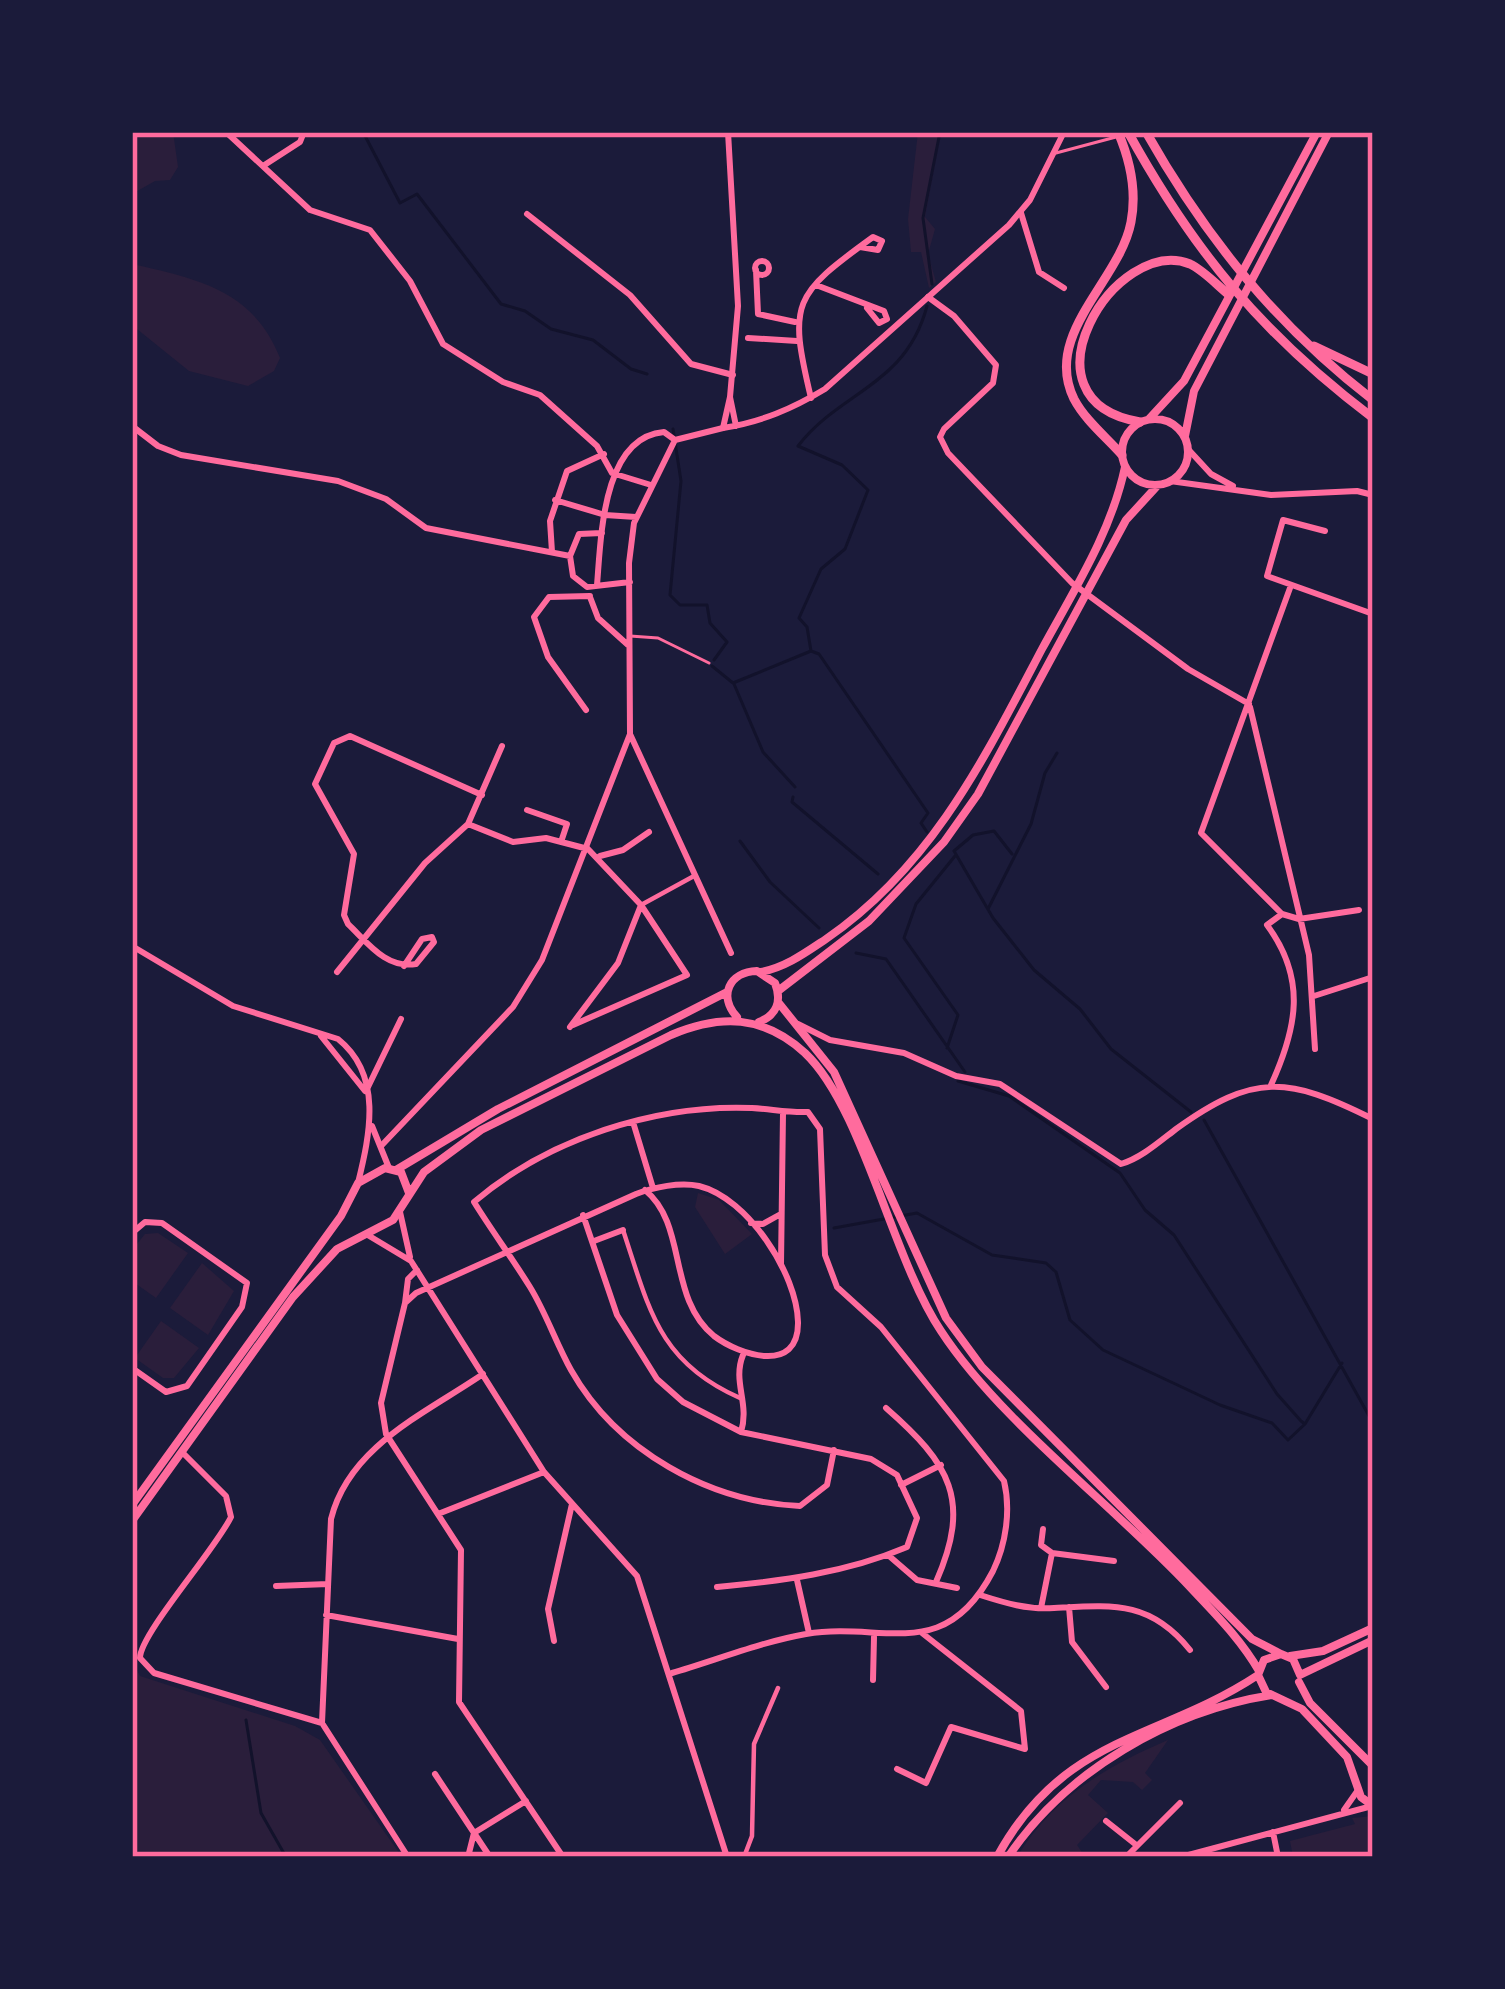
<svg xmlns="http://www.w3.org/2000/svg" width="1505" height="1989" font-family="'IBM Plex Serif',serif">
<style>
.green{fill:#2a1e3b}
.lines{fill:none;stroke-linecap:round;stroke-linejoin:round}
.stream{stroke:#12122b;stroke-width:3}
.service{stroke:#ff6b9d;stroke-width:3}
.pedestrian{stroke:#ff6b9d;stroke-width:4.5}
.minor{stroke:#ff6b9d;stroke-width:6}
.tertiary{stroke:#ff6b9d;stroke-width:6}
.secondary{stroke:#ff6b9d;stroke-width:8}
.primary{stroke:#ff6b9d;stroke-width:9}
.neatline{fill:none;stroke:#ff6b9d;stroke-width:4.5}
</style>
<rect width="100%" height="100%" fill="#1b1b3a"/>
<path class="green" d="M132 132H173L178 167 170 180 155 181 132 194Z
M918 132H941L925 217 935 229 928 254 936 282 929 288 921 252H911L908 219Z
M132 264C198 279 253 290 280 358L274 371 248 386 189 371 132 325Z
M698 1193 719 1200 752 1234 725 1254 695 1207Z
M158 1233 188 1253 156 1298 132 1281V1250L145 1234Z
M202 1263 234 1291 208 1335 170 1308Z
M161 1321 199 1348 174 1378H163L135 1358Z
M132 1661 140 1676 295 1726 320 1740 402 1857H132Z
M1168 1740 1145 1773 1152 1780 1142 1790 1133 1782 1101 1780 1088 1795 1108 1813 1077 1845 1085 1857H1017C1052 1798 1107 1766 1168 1740Z
M1373 1816V1857H1293L1290 1841 1355 1824 1352 1818Z"/>
<g class="lines">
<path class="stream" d="M363 132 400 203 417 194 501 304 525 311 551 329 593 340 631 369 647 374
M932 284 923 218 940 132
M673 429 681 481 670 595 680 605H707L710 623 727 642 714 660
M811 651 807 627 799 618 821 569 845 549 868 490 842 465 798 446C840 391 906 386 927 306
M712 666 733 683 811 651 819 654 928 813 921 823 927 832
M734 684 763 752 795 787
M793 797 792 802 878 874
M740 841 770 882 819 928
M1012 854 994 831 973 835 954 851 993 918 1034 970 1080 1009 1111 1049 1191 1112
M988 909 1031 824 1045 773 1057 753
M856 953 886 959 965 1072
M947 1048 958 1015 904 938 916 904 955 856
M958 1081 1009 1096 1120 1173 1145 1210 1174 1235 1277 1394 1301 1421 1305 1424 1342 1363
M1204 1120 1373 1423
M834 1228 917 1213 992 1255 1046 1263 1056 1272 1070 1320 1103 1350 1220 1405 1272 1423 1288 1440 1305 1424
M246 1720 261 1813 286 1857"/>
<path class="service" d="M1056 153 1116 137
M630 636 658 638 709 663
M1324 1734 1344 1757"/>
<path class="pedestrian" d="M641 905 694 876
M623 1230C649 1308 658 1362 740 1398
M744 1857 752 1836 754 1744 778 1688"/>
<path class="minor" d="M226 132 310 210 370 230 410 281 443 344 503 382 540 395 597 446 612 473 651 485
M266 164 300 142 304 132
M1021 213 1039 272 1064 288
M527 214 630 295 691 364 733 375
M755 268a7 7 0 1 1 14 0a7 7 0 1 1-14 0Z
M756 270 758 314 795 322
M816 285 884 311 887 319 879 323 867 308
M928 297 954 316 996 365 993 383 944 429 940 437 948 453 1072 583 1188 669 1249 704
M748 338 797 341
M811 398C788 302 793 295 873 237L882 241 878 250 860 247
M132 426 158 446 181 455 338 481 386 499 426 528 570 556
M675 440 723 428
M555 500 605 515 636 517
M1325 531 1283 520 1267 576 1373 614
M602 533 579 534 570 556 573 576 587 587 630 582
M552 552 550 521 567 471 604 454
M597 585C601 539 602 437 664 432L675 440
M1290 588 1201 833 1282 914 1299 919 1359 910
M590 597 598 618 628 645
M1250 707 1309 955 1315 1049
M586 710 548 657 534 617 549 597 590 596
M630 734 731 953
M527 810 567 824 561 842
M468 824 513 842 546 838 588 849 641 905 618 963 570 1027
M600 856 623 850 649 832
M404 966 422 939 432 937 434 942 416 964C386 969 368 943 348 924L344 915 354 854 315 784 334 743 350 736 482 795
M337 972 425 863 468 824 502 746
M1314 996 1373 977
M798 1024 830 1040 904 1053 956 1076 1000 1084 1121 1164C1141 1158 1159 1142 1176 1129 1254 1073 1287 1076 1373 1119
M573 1025 687 975 641 905
M1271 1085C1297 1028 1307 979 1267 925L1282 914
M368 1087 401 1019
M633 1122 653 1188
M382 1145 513 1007 542 960 630 734 629 563 634 523 675 440
M400 1212 410 1257
M583 1215 617 1315 657 1379 683 1402 741 1432 871 1459 897 1475 917 1518 907 1547C846 1573 781 1581 717 1587
M751 1223 763 1224 779 1215
M132 1233 145 1222 162 1223 247 1283 242 1307 187 1386 166 1392 132 1368
M366 1234 411 1261 544 1472 637 1576 727 1857
M594 1241 623 1230
M781 1264 783 1113
M417 1270 408 1279 405 1303 416 1293 636 1194C654 1187 680 1182 699 1186 748 1198 797 1274 798 1322 799 1375 739 1355 714 1336 667 1298 688 1225 645 1190
M405 1303 381 1403 386 1434 461 1550 459 1702 563 1857
M886 1408C950 1464 972 1500 936 1582
M741 1432C750 1403 732 1382 743 1355
M182 1452 226 1496 231 1517C215 1550 140 1634 140 1658L154 1673 322 1723
M901 1485 941 1465
M438 1514 544 1472
M1043 1529 1041 1545 1052 1553
M888 1555 917 1580 957 1588
M797 1580 809 1633
M276 1586 328 1584
M980 1595C1005 1603 1028 1610 1054 1608 1112 1605 1150 1600 1190 1650
M1069 1607 1072 1642 1106 1687
M1041 1608 1052 1553 1114 1561
M326 1615 458 1639
M554 1641 548 1609 572 1504
M672 1673C716 1660 761 1642 806 1634 884 1621 944 1665 993 1571 1006 1544 1011 1510 1004 1481L881 1327 837 1287 825 1255 820 1129 808 1112C789 1113 771 1109 752 1108 655 1104 548 1139 474 1202 492 1231 512 1258 530 1287 546 1313 556 1343 571 1370 617 1451 709 1502 800 1506L827 1485 834 1450
M873 1680 874 1637
M897 1769 926 1783 951 1727 1025 1749 1021 1711 922 1633
M435 1774 490 1857
M1344 1810 1358 1790
M1106 1821 1135 1844
M1273 1832 1278 1857
M408 1857 322 1723 331 1519C349 1446 426 1413 483 1374
M468 1857 474 1833 526 1801
M1126 1857 1180 1803
M1181 1857 1372 1806"/>
<path class="tertiary" d="M728 132 738 306 730 397
M736 426 730 397 723 428C761 422 792 409 825 389L1009 225 1030 200 1064 132
M1188 449 1211 474 1233 486
M1170 481 1271 495 1357 491 1373 495
M132 946 233 1006 338 1039C383 1075 370 1134 358 1183
M321 1036 365 1091
M372 1126 389 1168"/>
<path class="secondary" d="M1122 452a33 33 0 1 1 66 0a33 33 0 1 1-66 0Z
M1149 419 1184 381 1317 132
M1185 436 1194 391 1329 132
M761 972C786 967 805 953 826 939 932 866 984 759 1042 649 1074 590 1111 533 1125 467
M778 991 869 921 944 842 978 794 1126 520 1158 485
M778 1002 834 1072 946 1318 982 1367 1252 1639 1281 1654
M737 1017C718 996 729 972 757 971L775 983C782 1001 777 1015 759 1022
M396 1170 498 1109 727 992
M132 1505 341 1216 358 1183 385 1168 401 1172 409 1193
M132 1521 293 1297 337 1249 393 1220 424 1172 481 1130 671 1035C721 1014 763 1015 805 1053 863 1108 892 1258 941 1331 999 1420 1114 1506 1189 1586 1214 1613 1240 1638 1259 1671
M1290 1656 1323 1651 1373 1628
M1300 1675 1293 1659 1281 1654 1264 1660 1258 1675 1266 1692 1302 1709 1347 1757 1361 1797 1373 1806
M1300 1675 1373 1640
M1299 1682 1310 1703 1373 1766
M997 1857C1064 1734 1158 1741 1258 1675
M1008 1857C1066 1771 1170 1711 1272 1695"/>
<path class="primary" d="M1118 132C1130 160 1137 191 1131 222 1120 281 1042 334 1074 399 1085 420 1106 437 1122 455
M1128 132C1194 252 1263 335 1373 418
M1146 132C1206 238 1277 326 1373 400
M1314 346 1373 374
M1140 422C1013 401 1116 234 1190 264 1203 270 1217 285 1228 294"/>
</g>
<rect width="1505" height="1989" fill="none" stroke="#1b1b3a" stroke-width="270"/>
<rect x="135" y="135" width="1235" height="1719" class="neatline"/>
</svg>
